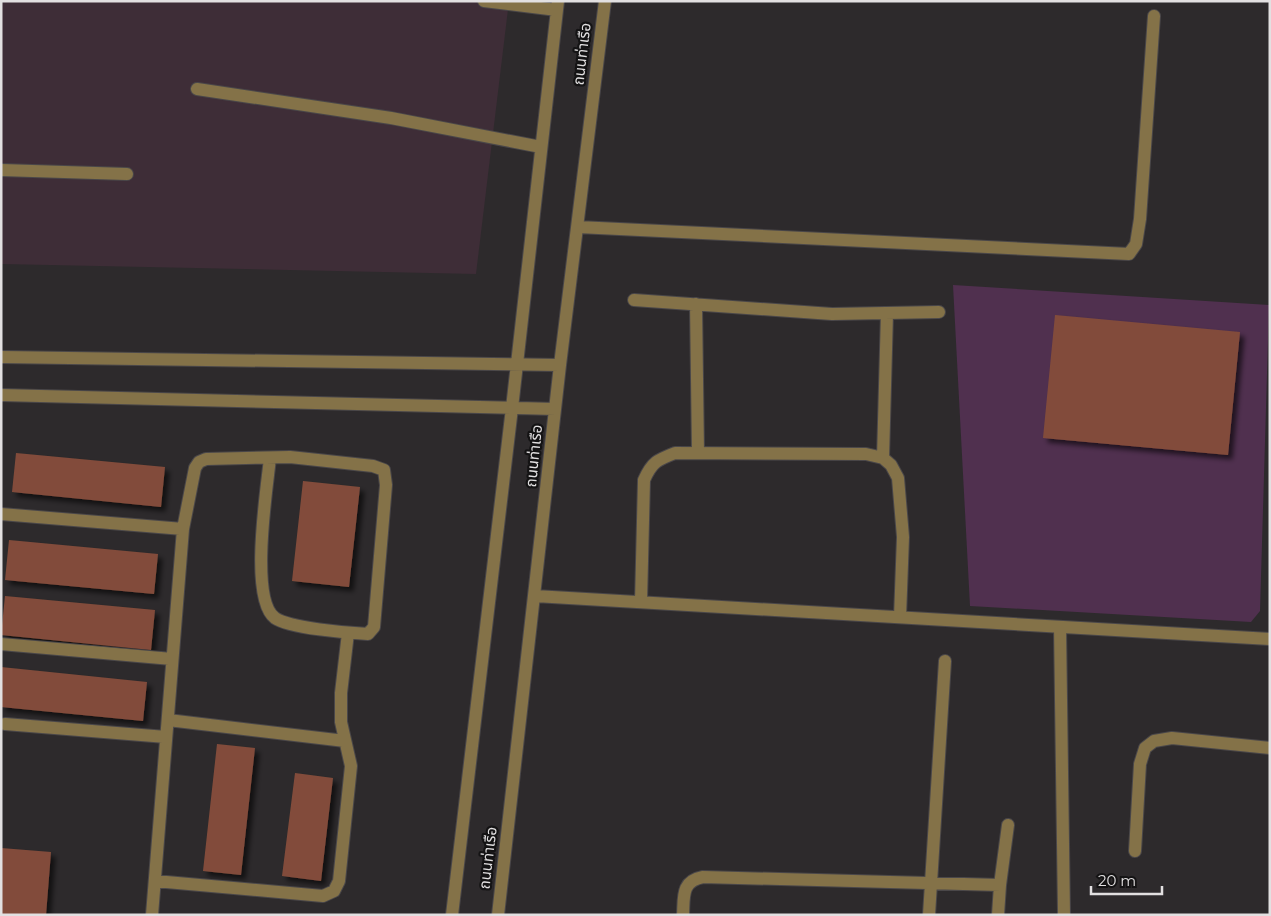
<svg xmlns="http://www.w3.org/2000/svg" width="1271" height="916" font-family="Montserrat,'Noto Sans Thai',sans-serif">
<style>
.industrial{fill:#3e2d37}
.green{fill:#50304f}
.building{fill:#824c3b;filter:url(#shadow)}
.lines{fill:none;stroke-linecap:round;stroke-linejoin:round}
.minor-casing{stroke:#4a4749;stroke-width:14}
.minor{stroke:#847248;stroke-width:12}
.labels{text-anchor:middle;stroke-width:4.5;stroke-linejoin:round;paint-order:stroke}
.street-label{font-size:15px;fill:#e2e0e1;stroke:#141314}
</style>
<defs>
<filter id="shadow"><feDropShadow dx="4.5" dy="4.5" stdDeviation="2.5" flood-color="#0009"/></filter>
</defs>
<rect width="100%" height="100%" fill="#2d2a2c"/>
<path class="industrial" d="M1 1H509L476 274 1 264Z"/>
<path class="green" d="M953 285 1269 305 1260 611 1251 622 970 606Z"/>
<path class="building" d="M1055 315 1240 332 1228 455 1043 438Z
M16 453 165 467 161 507 12 492Z
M303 481 360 487 349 587 292 581Z
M9 540 158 554 154 594 5 580Z
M5 596 155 610 151 650 1 635Z
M1 667 147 682 143 721 1 707Z
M217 744 255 748 241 875 203 871Z
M295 773 333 778 321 881 282 876Z
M1 848 51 852 46 915H1Z"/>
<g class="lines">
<g class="minor-casing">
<path id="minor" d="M484 1 557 10
M197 89 391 118 541 147
M1 170 127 174
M578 227 1129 254 1136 244 1140 219 1154 16
M634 300 832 314 939 312
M696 304 698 453
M1 357 560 365
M1 395 555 409
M883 458 887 313
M1 514 183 529
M535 596 1270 639
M641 602 644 480C652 462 657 460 675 453L866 454 883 458 891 465 898 478 903 537 900 617
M1060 627 1064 915
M1 644 172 659
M168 720 345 741
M5 724 166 737
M1135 851 1140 764 1145 748 1154 741 1172 738 1270 748
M155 881 323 896 334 891 339 881 351 766 341 722V693L348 633
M152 915 183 529 195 468 199 462 206 459 290 457 373 466 384 470 386 485 374 627 368 634C348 633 289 628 275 618 249 599 267 488 270 458
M452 915 512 408 558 1
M498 915 560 365 605 1
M683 915C684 897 681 881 703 877L1000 885
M929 915 945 661
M998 915 1000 885 1008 825"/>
</g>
<use href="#minor" class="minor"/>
</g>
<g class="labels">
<g class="street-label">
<text transform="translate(582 54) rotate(-83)" y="5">ถนนท่าเรือ</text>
<text transform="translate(534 456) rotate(-84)" y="5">ถนนท่าเรือ</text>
<text transform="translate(488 858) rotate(-83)" y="5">ถนนท่าเรือ</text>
</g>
</g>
<rect width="1271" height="916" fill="none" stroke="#e2e0e1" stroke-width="5"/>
<path d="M1091 886v8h71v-8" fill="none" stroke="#e2e0e1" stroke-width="2.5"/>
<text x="1098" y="886" font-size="15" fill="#e2e0e1" stroke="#141314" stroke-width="4" paint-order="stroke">20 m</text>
</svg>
